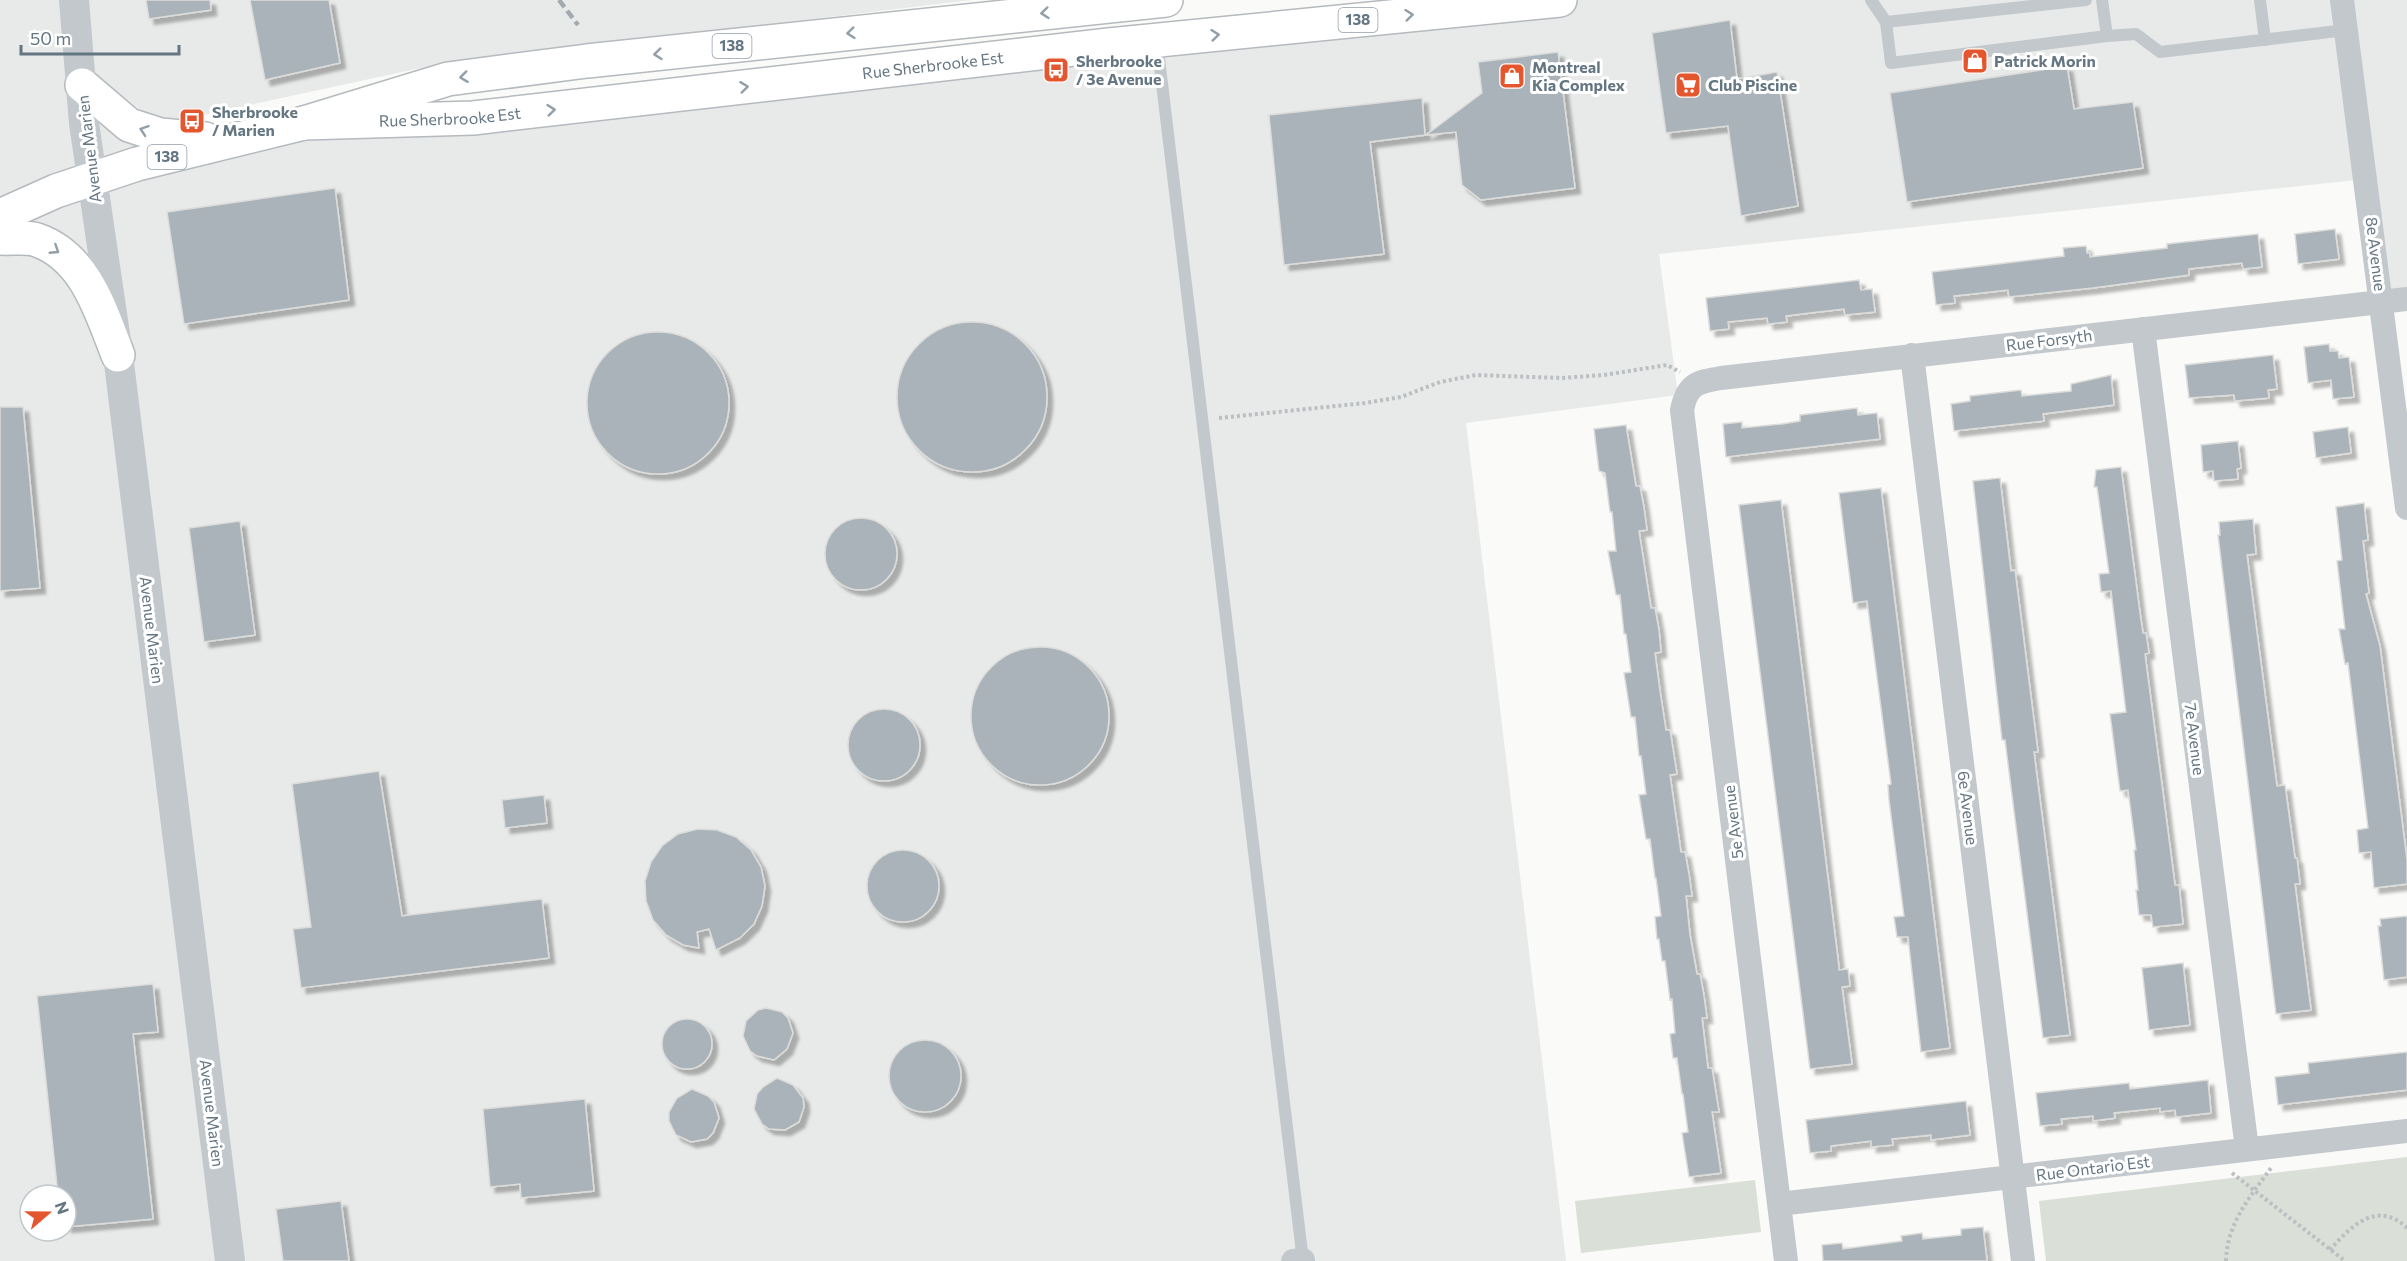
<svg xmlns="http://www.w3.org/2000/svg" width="2407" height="1261" font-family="Commissioner,sans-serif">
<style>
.built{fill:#e8e9e9;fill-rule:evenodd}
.green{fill:#dadfd7}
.building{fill:#aab3b9;stroke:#dcdcda;stroke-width:1.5;filter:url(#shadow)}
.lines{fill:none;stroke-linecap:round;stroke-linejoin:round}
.primary-casing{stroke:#b5babe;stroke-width:36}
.path{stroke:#bbbfc2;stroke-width:4;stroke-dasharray:3 3;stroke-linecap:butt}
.service{stroke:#c3c8cc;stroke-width:12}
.minor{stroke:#c3c8cc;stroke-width:24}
.tertiary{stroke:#c3c8cc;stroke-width:30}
.primary{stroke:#fff;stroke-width:33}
.rail{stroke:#a2aab0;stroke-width:4.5;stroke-dasharray:9 4.5;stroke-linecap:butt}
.oneway{stroke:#939fa8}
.labels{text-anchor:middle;stroke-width:6;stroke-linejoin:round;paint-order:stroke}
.shield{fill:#fff;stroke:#939fa8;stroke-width:1.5}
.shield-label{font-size:15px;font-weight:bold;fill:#657683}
.poi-label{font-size:16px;font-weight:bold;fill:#657683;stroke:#fff;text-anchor:start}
.street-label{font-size:16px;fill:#657683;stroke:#fff}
</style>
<defs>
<filter id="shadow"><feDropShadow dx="5.5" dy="5.5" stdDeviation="1.5" flood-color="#0004"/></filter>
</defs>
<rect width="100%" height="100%" fill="#fafaf8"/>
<path class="built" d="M0 0H972L444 63 176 121 149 117 119 93 123 137 1560 0H2407V299L2382 302 2366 179 1659 254 1678 395 1466 423 1566 1261H0ZM30 1195H66V1231H30Z"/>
<path class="green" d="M2407 1157V1261H2046L2039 1201Z
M1755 1180 1761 1232 1581 1253 1575 1201Z"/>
<path class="building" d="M146 0H210L211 10 149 19Z
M250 0H329L340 63 265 80Z
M1730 20 1737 79 1777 72 1798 206 1741 216 1728 126 1666 133 1652 33Z
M1558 52 1575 188 1481 200 1462 185 1456 132 1426 135 1482 93 1478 62Z
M2067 66 2074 109 2133 102 2143 168 1907 202 1890 93Z
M1422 98 1425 135 1370 142 1384 254 1284 265 1269 115Z
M335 188 349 300 184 324 167 212Z
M2335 229 2339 259 2298 264 2295 234Z
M2258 234 2262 267 2243 269 2242 263 2189 269V275L2093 288 2009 297 2008 290 1973 294 1954 296 1955 303 1936 305 1932 272 2064 256 2063 248 2086 246 2087 253H2090V257L2167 248V244Z
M1859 280 1861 290 1872 289 1875 312 1845 315 1844 309 1810 313 1786 316 1787 322 1768 324 1767 318 1728 322 1729 329 1710 331 1706 298Z
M897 397a75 75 0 1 1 150 0a75 75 0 1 1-150 0Z
M587 403a71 71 0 1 1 142 0a71 71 0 1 1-142 0Z
M2329 344 2330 351H2338L2339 358 2349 357 2354 397 2333 399 2331 380 2308 383 2304 347Z
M2273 355 2277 389 2268 390 2269 398 2235 401 2234 395 2189 398 2185 365Z
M2111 375 2114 405 2043 414 2044 421 1954 431 1951 404 1970 401V396L2021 390 2022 396 2071 391V384Z
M0 407H23L40 588 0 591Z
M1857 408 1858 415 1877 413 1880 439 1726 457 1723 424 1742 422V428L1782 424 1800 421V415Z
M1626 425 1636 486H1640L1644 508 1647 530 1639 531 1651 608H1655L1659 630 1661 652 1655 653 1660 691 1666 730H1670L1677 774 1670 775 1681 852H1685L1689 874 1692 896H1686L1690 935 1697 974H1700L1704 996 1707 1018H1702L1708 1068H1712L1719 1112H1712L1721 1173 1689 1177 1682 1133 1688 1132 1683 1094H1682L1677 1058H1673L1670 1034 1675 1033 1672 999 1670 1000 1665 961H1662L1659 939H1657L1655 917 1661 916 1656 878H1655L1650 839H1646L1639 795 1646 794 1641 756H1639L1635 717H1631L1624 673 1631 672 1626 634H1624L1620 595H1616L1608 551H1616L1612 512H1610L1605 473 1599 471 1594 429Z
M2348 427 2351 453 2316 458 2313 432Z
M2238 441 2241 468 2237 469 2238 479 2214 481 2213 471 2203 472 2201 445Z
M2121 467 2140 613 2143 633H2146L2149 653 2145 654 2175 885H2179L2183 924 2153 927 2151 915H2139L2136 890H2138L2134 850H2136L2128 790 2120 791 2110 714 2126 712 2111 591 2101 592 2099 574 2109 573 2097 487H2094L2096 470Z
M2000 478 2011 571 2015 570 2023 633 2038 752H2034L2070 1035 2043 1038 2007 756 2005 740H2002L1973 481Z
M1881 488 1950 1048 1921 1052 1908 937H1897L1894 917 1904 916 1889 800 1888 785 1891 784 1867 601 1853 603 1839 493Z
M1781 500 1839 967V970L1848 969 1850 986 1842 987 1852 1064 1810 1069 1739 505Z
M2364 503 2368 540 2363 541 2369 593 2366 594 2380 646 2407 860V884L2374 888 2371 852 2359 853 2357 830 2368 828 2348 663 2345 664 2339 629H2345L2337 561 2342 560 2336 507Z
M825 554a36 36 0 1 1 72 0a36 36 0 1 1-72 0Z
M2253 519 2256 554 2247 555 2277 786 2285 785 2295 858H2297L2300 884H2295L2311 1010 2276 1014 2218 535H2220L2219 522Z
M240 521 255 635 204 642 189 528Z
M971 716a69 69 0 1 1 138 0a69 69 0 1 1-138 0Z
M848 745a36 36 0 1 1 72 0a36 36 0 1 1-72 0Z
M379 771 402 916 542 899 549 958 301 988 293 929 311 927 292 784Z
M544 795 547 823 505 828 502 800Z
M698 829 717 830 736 837 751 850 761 867 765 886 762 906 754 924 740 938 716 950 709 929 697 932 699 948 683 945 666 935 653 920 646 901 645 881 651 862 662 846 678 834Z
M867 886a36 36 0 1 1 72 0a36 36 0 1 1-72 0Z
M2407 916V977L2384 980 2378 926H2381L2380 919Z
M2183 963 2190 1025 2149 1030 2142 968Z
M153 984 158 1032 133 1034 153 1219 66 1227V1195H58L37 996Z
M766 1008 782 1012 788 1018 793 1033 787 1049 774 1060 757 1056 750 1051 743 1036 746 1021 758 1010Z
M662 1044a25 25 0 1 1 50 0a25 25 0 1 1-50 0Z
M889 1076a36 36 0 1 1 72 0a36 36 0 1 1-72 0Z
M2407 1052V1090L2278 1105 2275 1077 2309 1073 2308 1063Z
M777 1078 793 1085 803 1098 804 1107 799 1122 785 1130 769 1129 762 1124 754 1109 757 1094 763 1087Z
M2208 1080 2211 1113 2176 1117 2175 1110 2160 1112V1108L2114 1113 2115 1118 2093 1121V1116L2061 1119 2062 1124 2040 1126 2036 1093 2129 1083 2130 1089Z
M692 1089 708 1096 714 1102 719 1118 713 1133 707 1139 691 1142 676 1135 669 1121V1112L677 1098Z
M585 1099 594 1191 521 1198 520 1184 490 1187 483 1109Z
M1966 1101 1970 1135 1931 1140V1135L1892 1139 1893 1145 1871 1147V1141L1831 1146V1151L1810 1153 1806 1120Z
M341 1201 349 1261H283L276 1209Z
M1983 1227 1987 1261H1823L1822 1245 1842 1243 1843 1249 1902 1241 1901 1236 1922 1233 1923 1239 1961 1235V1229Z"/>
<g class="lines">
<g class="primary-casing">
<g id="primary">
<path d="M82 85 129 125 160 135 205 139"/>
<path id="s1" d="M304 123 473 118 1109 45 1560 0"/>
<path d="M0 216 56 191 137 164 304 123 448 79 587 61 1166 0"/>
<path d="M0 238C11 239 27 236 37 240 86 257 101 312 118 355"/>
</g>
</g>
<path class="path" d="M1219 418 1365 403 1401 397 1440 382 1476 375 1561 378 1604 375 1667 365 1680 372
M2232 1173 2345 1261
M2330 1250C2350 1227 2377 1199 2407 1228
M2226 1261C2227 1223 2250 1197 2271 1168"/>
<path class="service" d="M1871 0 1886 22 2086 0
M2102 0 2107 36 2136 34 2160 52 2346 30
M2260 0 2265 40
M1886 22 1891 63 2107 36
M1157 42 1303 1261"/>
<path class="minor" d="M2342 0 2407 508
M2143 329 2247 1149
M1912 355 2023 1261
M1779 1204 2407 1131
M1293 1261 1303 1260
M1786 1261 1682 410C1687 385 1696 382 1721 378L2407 299"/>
<path class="tertiary" d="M74 0 84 123 118 355 230 1261"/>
<use href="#primary" class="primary"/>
<path class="rail" d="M559 0 578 25"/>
</g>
<defs><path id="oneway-chevron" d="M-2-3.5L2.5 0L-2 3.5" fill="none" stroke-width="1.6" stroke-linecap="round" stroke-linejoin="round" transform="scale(1.5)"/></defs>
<g class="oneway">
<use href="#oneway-chevron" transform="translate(1045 13) rotate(174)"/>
<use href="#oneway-chevron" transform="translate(1409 15) rotate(-6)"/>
<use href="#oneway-chevron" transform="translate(851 33) rotate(174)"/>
<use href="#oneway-chevron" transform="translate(1215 35) rotate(-6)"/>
<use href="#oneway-chevron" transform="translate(658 54) rotate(174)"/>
<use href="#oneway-chevron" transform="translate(464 77) rotate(173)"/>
<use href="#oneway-chevron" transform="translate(744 87) rotate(-7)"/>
<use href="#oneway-chevron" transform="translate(551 110) rotate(-6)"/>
<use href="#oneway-chevron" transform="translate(144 130) rotate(-161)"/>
<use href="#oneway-chevron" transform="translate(55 250) rotate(33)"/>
</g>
<defs>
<g id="shop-square" transform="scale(1.35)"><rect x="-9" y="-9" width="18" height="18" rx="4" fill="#e4572e" stroke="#fff"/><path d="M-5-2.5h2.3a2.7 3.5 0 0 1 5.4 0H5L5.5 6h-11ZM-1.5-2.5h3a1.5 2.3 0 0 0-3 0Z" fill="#fff"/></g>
<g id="bus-square" transform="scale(1.35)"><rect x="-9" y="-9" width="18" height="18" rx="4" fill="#e4572e" stroke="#fff"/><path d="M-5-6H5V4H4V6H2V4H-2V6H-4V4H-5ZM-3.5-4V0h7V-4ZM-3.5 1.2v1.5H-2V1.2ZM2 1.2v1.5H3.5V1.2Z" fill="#fff"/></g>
<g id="supermarket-square" transform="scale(1.35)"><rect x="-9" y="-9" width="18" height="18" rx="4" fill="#e4572e" stroke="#fff"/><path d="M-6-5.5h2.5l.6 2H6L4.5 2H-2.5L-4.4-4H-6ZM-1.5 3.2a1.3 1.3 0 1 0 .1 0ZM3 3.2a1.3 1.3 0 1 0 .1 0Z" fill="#fff"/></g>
</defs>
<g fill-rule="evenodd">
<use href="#shop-square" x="1975" y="61"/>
<use href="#bus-square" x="1056" y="70"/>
<use href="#shop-square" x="1512" y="76"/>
<use href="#supermarket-square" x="1688" y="85"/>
<use href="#bus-square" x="192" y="121"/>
</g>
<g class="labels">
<g class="shield">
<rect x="1338.5" y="8" width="39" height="24" rx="4.5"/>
<rect x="712.5" y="34" width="39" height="24" rx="4.5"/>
<rect x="147.5" y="145" width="39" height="24" rx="4.5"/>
</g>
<g class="shield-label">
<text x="1358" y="25">138</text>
<text x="732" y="51">138</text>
<text x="167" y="162">138</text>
</g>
<g class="poi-label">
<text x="1076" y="67">Sherbrooke<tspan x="1076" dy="18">/ 3e Avenue</tspan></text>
<text x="1994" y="67">Patrick Morin</text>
<text x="1532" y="73">Montreal<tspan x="1532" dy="18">Kia Complex</tspan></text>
<text x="1708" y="91">Club Piscine</text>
<text x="212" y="118">Sherbrooke<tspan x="212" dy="18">/ Marien</tspan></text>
</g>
<g class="street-label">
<text dy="6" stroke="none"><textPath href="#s1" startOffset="632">Rue Sherbrooke Est</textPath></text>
<text dy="6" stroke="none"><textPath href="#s1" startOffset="146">Rue Sherbrooke Est</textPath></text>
<text transform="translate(89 149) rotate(-97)" y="6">Avenue Marien</text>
<text transform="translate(2376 254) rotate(83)" y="6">8e Avenue</text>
<text transform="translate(2049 340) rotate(-7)" y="6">Rue Forsyth</text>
<text transform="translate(152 630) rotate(83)" y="6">Avenue Marien</text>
<text transform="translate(2195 739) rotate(83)" y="6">7e Avenue</text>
<text transform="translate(1968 808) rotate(83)" y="6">6e Avenue</text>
<text transform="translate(1733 822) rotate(-97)" y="6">5e Avenue</text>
<text transform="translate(212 1113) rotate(83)" y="6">Avenue Marien</text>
<text transform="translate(2093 1168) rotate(-7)" y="6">Rue Ontario Est</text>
</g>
</g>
<g transform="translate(48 1213) rotate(70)"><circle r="28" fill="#ffffff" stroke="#c1c8cd" stroke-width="1.5"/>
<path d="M0-4.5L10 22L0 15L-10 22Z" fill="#e4572e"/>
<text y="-9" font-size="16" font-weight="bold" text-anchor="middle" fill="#657683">N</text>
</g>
<path d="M21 45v9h158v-9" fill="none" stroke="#657683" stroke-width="3"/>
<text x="30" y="45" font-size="18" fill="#657683" stroke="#ffffff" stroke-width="4.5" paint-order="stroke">50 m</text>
</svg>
